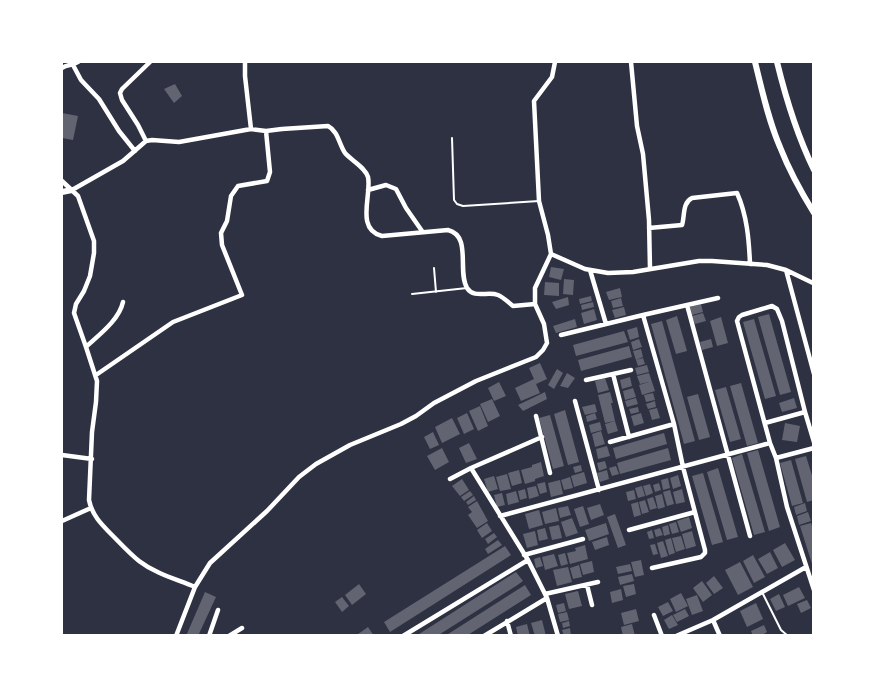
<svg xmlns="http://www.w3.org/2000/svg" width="875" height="697" font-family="Georgia,serif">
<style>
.building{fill:#626471}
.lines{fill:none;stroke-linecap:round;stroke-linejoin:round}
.service{stroke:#fff;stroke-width:2}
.minor{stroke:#fff;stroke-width:4.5}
.tertiary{stroke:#fff;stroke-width:6}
</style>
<rect width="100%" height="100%" fill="#2d3142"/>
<path class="building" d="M175 84 182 96 174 103 164 89Z
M62 113 78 116 73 140 62 138Z
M551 267 564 269 561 280 549 277Z
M564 279 574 280 573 295 563 294Z
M545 282 559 283V296L544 295Z
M620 288 622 297 609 300 606 292Z
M591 296 592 301 580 304 579 299Z
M568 297 569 305 556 309 552 302Z
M621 298 623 306 613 308 611 301Z
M593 302 594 307 582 310 581 305Z
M701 304 703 312 692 315 690 307Z
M624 307 626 315 615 318 612 310Z
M594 309 597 320 584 324 581 313Z
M703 313 706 321 695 324 692 316Z
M769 314 791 392 780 395 758 317Z
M677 316 687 351 676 354 666 320Z
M721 317 728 343 717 346 710 321Z
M575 319 577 327 556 333 553 326Z
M754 319 776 396 765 399 743 322Z
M662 321 695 441 684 444 651 324Z
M637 327 639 337 630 340 627 330Z
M624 331 628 342 576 356 573 345Z
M639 339 642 347 633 350 631 342Z
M711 339 713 347 702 350 700 342Z
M629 346 632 357 581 371 578 360Z
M641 349 643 357 636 360 633 351Z
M643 358 645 364 638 366 636 360Z
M540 363 547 379 536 384 540 393 521 401 515 388 534 379 529 368Z
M647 365 649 372 637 375 635 368Z
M557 369 563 373 554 389 548 385Z
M567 373 575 378 568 388 560 386Z
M649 373 655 391 642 395 639 385 649 382 640 384 637 376Z
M630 377 632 386 622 389 620 380Z
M605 378 609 390 598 393 595 381Z
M499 382 506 396 494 401 488 388Z
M741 383 758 443 747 446 730 386Z
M726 387 741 439 730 442 715 390Z
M633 388 636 397 625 400 623 391Z
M545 392 547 399 523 411 518 405Z
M610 392 613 403H611L615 421 605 423 598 395Z
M653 393 655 400 646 402 644 395Z
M698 394 710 437 699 440 687 397Z
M636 398 638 404 627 407 625 401Z
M794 398 797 408 782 412 779 403Z
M492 399 500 416 488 422 480 404Z
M655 401 656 407 648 409 646 404Z
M595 404 597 412 585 415 582 407Z
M480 406 488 426 478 431 469 411Z
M638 407 639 412 631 414 629 409Z
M657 408 660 418 652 420 649 410Z
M565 410 579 462 568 465 554 414Z
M467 413 474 429 464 434 457 418Z
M595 413 597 419 587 422 586 416Z
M641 413 644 423 634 426 631 416Z
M550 415 564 466 553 469 539 418Z
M452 418 460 434 442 443 435 427Z
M615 421 618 431 608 434 605 424Z
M600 422 602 430 591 433 589 425Z
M785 423 800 426 797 442 782 440Z
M601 431 605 444 595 447 592 434Z
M433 432 439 445 430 449 424 437Z
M664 433 667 444 616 459 613 448Z
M469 443 477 459 466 463 459 448Z
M607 446 610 456 598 459 596 449Z
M442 448 449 462 435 470 427 456Z
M668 448 671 460 620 474 617 463Z
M758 450 780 527 769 531 747 453Z
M742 454 765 532 754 535 732 458Z
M806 456 814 482V500L807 502 795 459Z
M791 460 803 503 792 506 780 463Z
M605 461 607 468 599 471 597 463Z
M541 462 544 476 535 479V481L525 484 521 470 532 467V465Z
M581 465 582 471 575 473 573 467Z
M616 466 619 474 612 476 609 468Z
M718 468 738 537 727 540 707 472Z
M519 470 522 483 512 486 508 473Z
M607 470 609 479 600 482 597 473Z
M584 472 587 483 574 487 571 476Z
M703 473 723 542 712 545 692 476Z
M507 474 511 489 500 491 496 477Z
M678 475 681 486 673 489 670 478Z
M494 476 498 489 488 492 484 479Z
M570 477 573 488 564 490 561 480Z
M668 478 670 488 663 490 661 480Z
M462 479 469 490 460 496 452 486Z
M560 480 563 494 551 497 548 483Z
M545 482 547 492 540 494 537 484Z
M659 483 661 490 655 492 653 485Z
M650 484 653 493 646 496 643 486Z
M536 486 539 496 529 499 527 488Z
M642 486 645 496 638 498 635 488Z
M525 489 527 498 520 500 518 491Z
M682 489 685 502 676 504 673 492Z
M634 490 636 499 628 501 626 492Z
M670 490 674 504 667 506 663 492Z
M470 491 473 495 464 501 461 497Z
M516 491 519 502 508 505 506 494Z
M502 493 505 505 497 507 494 495Z
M662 494 665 507 658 509 655 496Z
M474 496 476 500 468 505 466 502Z
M653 497 657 508 650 510 647 499Z
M645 500 649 512 642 514 639 502Z
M477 501 488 521 477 528 468 515 472 512 468 507Z
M638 502 641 515 634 517 631 504Z
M805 503 807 511 796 515 794 507Z
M600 504 604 515 591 520 587 508Z
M568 506 571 515 560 518 558 508Z
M583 506 589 524 580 527 574 509Z
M556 508 559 521 545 524 542 512Z
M539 510 543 525 529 529 525 514Z
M808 512 811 521 799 525 797 516Z
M615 514 626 545 618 548 607 517Z
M689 517 692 528 681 532 677 521Z
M572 518 578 533 566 537 561 522Z
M676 522 679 532 672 534 669 524Z
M487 523 492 531 482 538 477 530Z
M606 523 609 534 589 541 585 530Z
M811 523 814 532 813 567 800 526Z
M559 525 562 538 552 540 549 527Z
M668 525 670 534 664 536 662 527Z
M545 528 548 539 539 541 537 530Z
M660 528 663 535 656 537 654 530Z
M652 530 654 538 649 539 647 532Z
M535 531 538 545 527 548 523 534Z
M692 531 696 546 686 549 682 534Z
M494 533 497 537 488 544 485 539Z
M681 536 685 549 676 552 672 538Z
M607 537 609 545 595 550 592 542Z
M671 538 675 553 669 555 665 540Z
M498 540 502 545 488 554 485 549Z
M663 541 668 556 661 558 657 543Z
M785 543 795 560 782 567 773 550Z
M655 544 658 554 653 555 650 545Z
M585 545 588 559 570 564 567 553 576 551 575 548Z
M505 546 511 555 390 632 384 622Z
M770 552 778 568 767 574 758 559Z
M565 553 568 564 561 566 558 555Z
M554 554 558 566 545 570 542 557Z
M753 555 765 577 754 583 743 561Z
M540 557 543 566 536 568 534 559Z
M641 560 644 575 635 577 631 562Z
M592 561 594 572 583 575 580 564Z
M740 562 753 587 738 595 725 570Z
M630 564 632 571 618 574 616 567Z
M579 565 582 577 573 579 570 568Z
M568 567 572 582 557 586 553 570Z
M516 572 523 581 516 586 437 636H416Z
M632 574 634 581 620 585 618 577Z
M714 576 723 588 714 594 706 583Z
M702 581 712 595 703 602 693 588Z
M359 584 366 594 352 605 345 595Z
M634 584 636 594 626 597 623 586Z
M525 585 531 595 471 633 467 636H445Z
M799 587 805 598 788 606 783 595Z
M621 589 623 600 612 603 610 592Z
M578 591 582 606 569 609 565 594Z
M205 592 216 597 198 636H186Z
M681 593 688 606 676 612 670 599Z
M779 594 785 607 776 611 770 599Z
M697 595 703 611 692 615 686 599Z
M342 597 349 606 342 612 335 602Z
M807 600 811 608 801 613 797 604Z
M668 602 673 611 663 616 658 607Z
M564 603 566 611 558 613 556 605Z
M756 603 763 619 747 627 740 611Z
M636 609 639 621 624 625 621 613Z
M685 609 689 616 677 622 673 615Z
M567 612 569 620 560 622 558 614Z
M672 615 678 625 669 629 664 620Z
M542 620 546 636H535L531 623Z
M569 621 570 626 563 628 562 623Z
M527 624 530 636H518L516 627Z
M632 624 635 636H623L621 627Z
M764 625 767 632 761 636H753L751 631Z
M368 627 374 636H355L361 632Z
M570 628 571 636H564L562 630Z"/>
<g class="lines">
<path class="service" d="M452 138 454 200 457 204 463 206 539 201
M434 268 436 292
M412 294 467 288
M762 592 781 630 788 636"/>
<path class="minor" d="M245 62V76L251 129
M631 62 637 126 643 154 649 220 650 269
M73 65 81 80 99 99 119 131 135 151
M62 68C67 64 72 66 78 62
M146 141 138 125 122 100 120 93 122 89 150 62
M62 181 78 196 94 241V253L90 276 84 291 76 304 74 313 86 347 97 381 96 402 92 432 89 500C92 515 101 524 112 535 121 544 129 553 139 561 156 574 176 579 195 587
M72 190 123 161 146 141 152 140 179 142 251 129 266 131 282 129 328 126C338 131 339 144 345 153 352 161 365 167 368 177 372 195 355 229 382 236L448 230C472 236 457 271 467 288 474 299 488 291 498 295 503 297 508 302 513 306L535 304
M368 190 386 185 396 189 406 208 422 231
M649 228 682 225C685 216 682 203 692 198L737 193C747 215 749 240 750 264
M551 254 585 269 608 273 633 272 699 261H712L767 265 786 270 813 283 814 282
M590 270 606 324
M786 270 814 374
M687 305 750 536
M643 315 674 424 683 467 705 550V553L701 557 652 568
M561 335 643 315 718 298
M86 347C100 334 119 320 123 302
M613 374 629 437
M96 375 173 322 242 295 222 245 221 233 227 221 231 196 238 186 267 181 270 172 266 131
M586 380 631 370
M575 401 599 490
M805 412 814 442
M536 416 550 473
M765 423 805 412 782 321 777 309 772 306 742 315 739 317 737 321 770 443 776 458 787 507 814 590
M610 442 674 424
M62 455 92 459
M776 458 814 448
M471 468 528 560 547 598 558 636
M450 479 471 468 542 437
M500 516 770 443
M62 521 91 508
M629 530 695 512
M524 555 583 539
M587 585 592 605
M545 594 598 582
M654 615 662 636
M713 620 720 636
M507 621 511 636
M176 636 195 587 210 563 267 511 299 477 316 464 350 445 401 424 416 416 434 403 476 381 536 357 543 350 547 343 544 324 535 304V288L551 254 548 235 539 201 534 101 552 77 555 62
M209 636 218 610
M229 636 242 628
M403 636 528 560
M484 636 547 598
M676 636 713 620 806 567"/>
<path class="tertiary" d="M755 62C762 90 768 119 780 147 789 170 801 192 814 213
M777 62C786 99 797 135 814 170
M62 192 72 190"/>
</g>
<rect width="875" height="697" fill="none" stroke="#ffffff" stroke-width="126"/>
</svg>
